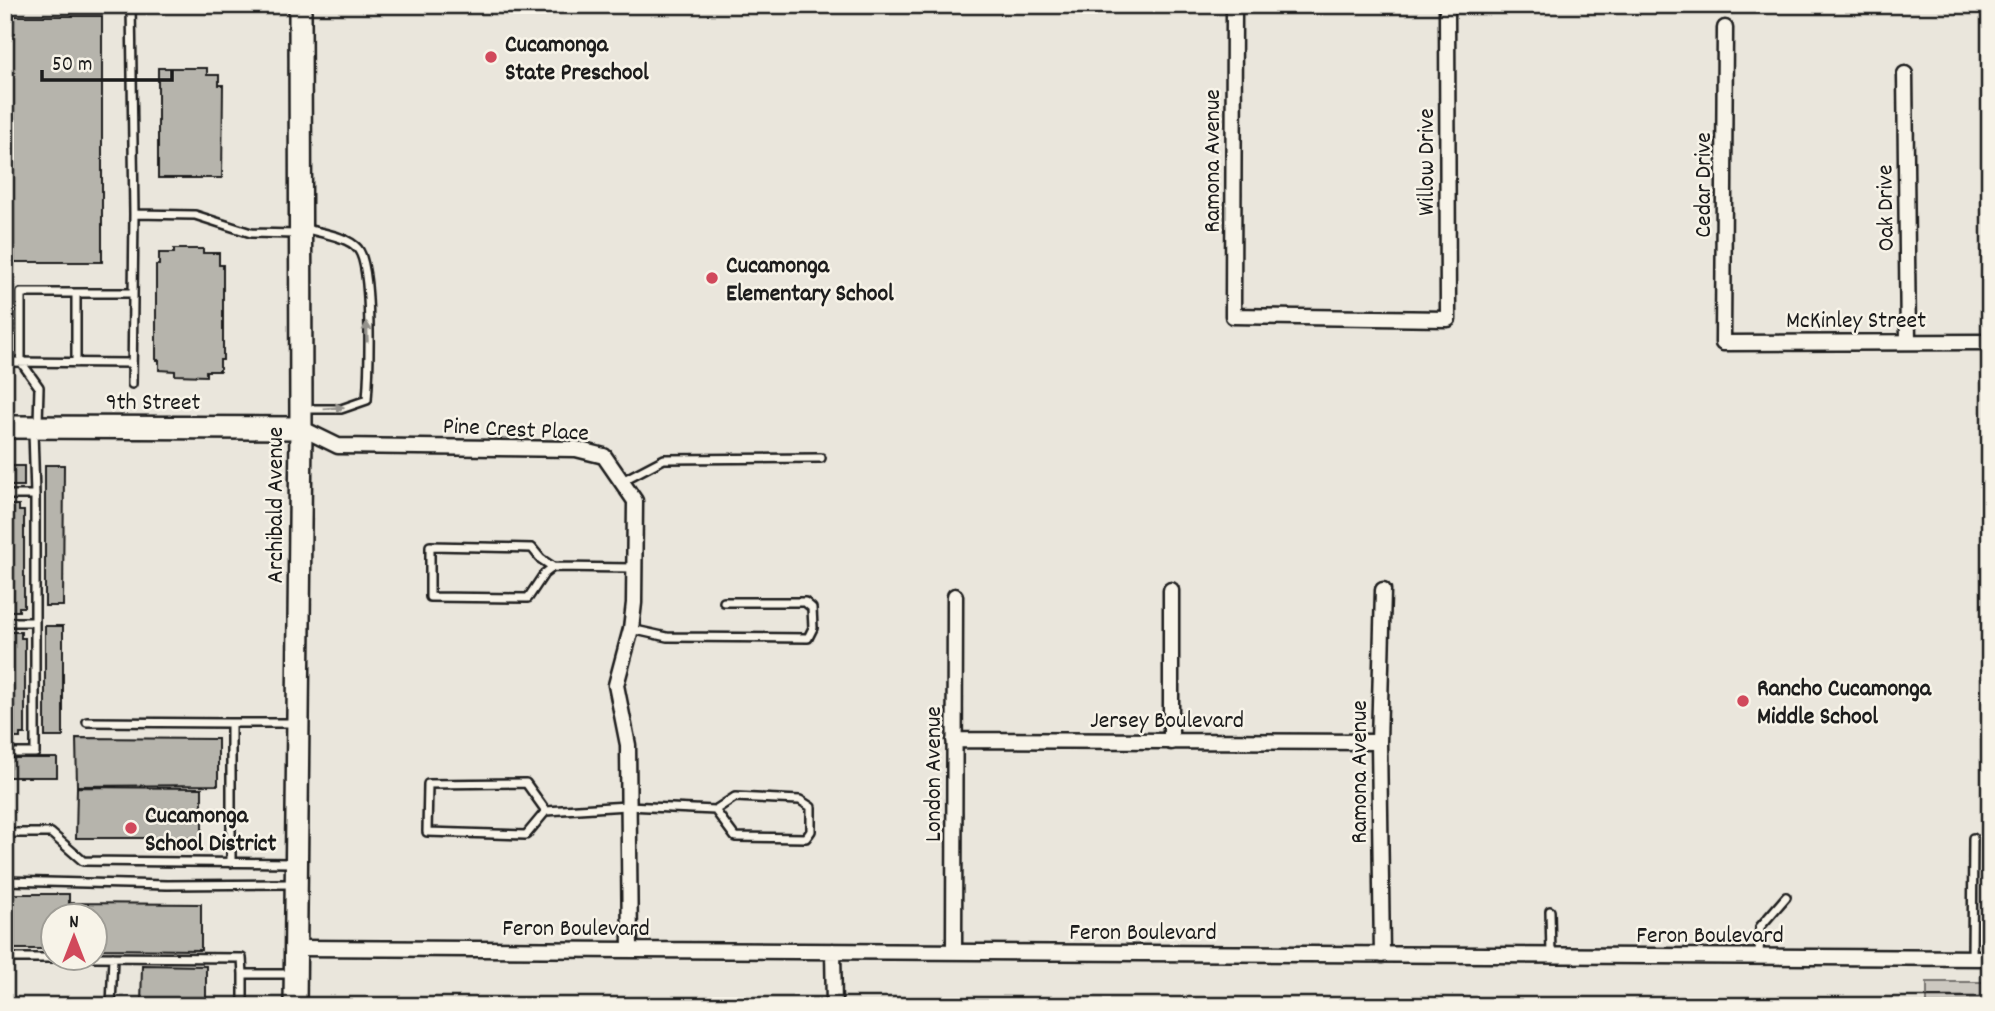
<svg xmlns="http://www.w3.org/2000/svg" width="1995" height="1011" font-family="Dekko,sans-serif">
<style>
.green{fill:#ccc8c0;stroke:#74726e;stroke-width:2}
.building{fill:#b6b4ac;stroke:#1c1c1c;stroke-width:2}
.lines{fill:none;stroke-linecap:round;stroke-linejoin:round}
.lane-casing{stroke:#1c1c1c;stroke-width:12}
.street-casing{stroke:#1c1c1c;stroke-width:19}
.secondary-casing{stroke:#1c1c1c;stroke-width:26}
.lane{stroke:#f7f3e8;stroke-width:7}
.street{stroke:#f7f3e8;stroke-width:14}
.secondary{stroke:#f7f3e8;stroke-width:21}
.oneway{fill:#94928c}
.poi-dot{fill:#d1495b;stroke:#f7f3e8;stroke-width:2.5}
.labels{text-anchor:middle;stroke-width:5;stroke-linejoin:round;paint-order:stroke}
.poi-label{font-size:24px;font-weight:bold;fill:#1c1c1c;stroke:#f7f3e8;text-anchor:start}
.street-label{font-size:24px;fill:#1c1c1c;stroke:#f7f3e8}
</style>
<rect width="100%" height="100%" fill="#eae6dc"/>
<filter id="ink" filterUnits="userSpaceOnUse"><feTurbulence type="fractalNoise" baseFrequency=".0143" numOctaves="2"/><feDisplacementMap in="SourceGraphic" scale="14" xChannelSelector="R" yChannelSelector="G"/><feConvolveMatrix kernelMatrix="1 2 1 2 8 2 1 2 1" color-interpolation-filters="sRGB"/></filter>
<g filter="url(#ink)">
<path class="green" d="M1927 982H1990V1006H1927Z"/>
<path class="building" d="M5 16H102V262H5Z
M158 68H207V75H219V85H223L222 178H158Z
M174 249H203V253H219V265H223V360H220V371H206V376L175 375V371L159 370V360H156V265H159V253H174Z
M45 465H64L63 606H45Z
M5 466H24V486H5Z
M5 505H19V511H24V607H19V611H5Z
M45 626H63V737H45Z
M5 632H21V638H25V734H20V738H5Z
M76 738 218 739V785L77 786Z
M5 758H57V777H5Z
M77 787 202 788V838H76Z
M5 894H69V916H52V949H5Z
M69 903 201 904V950L94 949V916H69Z
M142 965 206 966V1006H141Z
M1789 998H1827V1006H1789Z"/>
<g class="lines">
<g class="lane-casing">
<path id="lane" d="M131 5 134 214 132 384
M134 214 195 215 251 233 296 234
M76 293V363
M5 362 132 363
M302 409H341L367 400C369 374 373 267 358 249 348 236 319 233 303 228
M38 423 39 387 21 362V293H133
M622 481 664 459 821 458
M5 495H35L33 431
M553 567 544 574 528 598 430 597V546L532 548 541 559 553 567 634 568
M5 622H35
M631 629 667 637 808 638 813 628 812 608 805 602H724
M87 722 231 723
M5 753H35V495
M546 811 526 835 427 832 428 784 526 783 546 811 627 806 715 810 735 797 800 800 811 807V831L806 838 735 837 715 810
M5 833H51L83 861 293 863
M231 863V723H296
M5 881 167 885 293 884
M1550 911 1551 955
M94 957 242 958 243 974H291
M1759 957 1760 927 1786 897
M5 958H52
M1972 958 1973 838
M111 1006 113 957
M243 1006V974"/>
</g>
<g class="street-casing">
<path id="street" d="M1234 5 1233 316 1448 319 1447 5
M1725 28 1723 343 1990 342
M1905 74 1908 342
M301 428 338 446 576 449 604 456 635 501 634 603 631 629 616 685 628 745 630 950
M954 740 1379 742
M1171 742V590
M296 948 1990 958
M833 951 834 1006
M954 952 955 596
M1382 955 1379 742 1383 590"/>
</g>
<g class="secondary-casing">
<path id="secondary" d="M5 427 301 428
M295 1006 301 428 300 5"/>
</g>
<use href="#lane" class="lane"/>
<use href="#street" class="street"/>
<use href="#secondary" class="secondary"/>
</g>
<defs><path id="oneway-solid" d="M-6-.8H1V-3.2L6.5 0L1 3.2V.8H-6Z" transform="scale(1.75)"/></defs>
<g class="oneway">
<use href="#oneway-solid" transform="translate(367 332) rotate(-92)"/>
<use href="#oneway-solid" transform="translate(334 408) rotate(-5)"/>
</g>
</g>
<g class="poi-dot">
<circle cx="491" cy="57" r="7"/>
<circle cx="712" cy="278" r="7"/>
<circle cx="1743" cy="701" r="7"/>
<circle cx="131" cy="828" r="7"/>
</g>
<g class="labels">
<g class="poi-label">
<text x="505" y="51">Cucamonga<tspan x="505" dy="28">State Preschool</tspan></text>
<text x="726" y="272">Cucamonga<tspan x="726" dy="28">Elementary School</tspan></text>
<text x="1757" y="695">Rancho Cucamonga<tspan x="1757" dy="28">Middle School</tspan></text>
<text x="145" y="822">Cucamonga<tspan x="145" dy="28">School District</tspan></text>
</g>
<g class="street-label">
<text transform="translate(1211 161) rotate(-90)" y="8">Ramona Avenue</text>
<text transform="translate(1425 162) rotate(-90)" y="8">Willow Drive</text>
<text transform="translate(1702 185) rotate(-90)" y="8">Cedar Drive</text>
<text transform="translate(1884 208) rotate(-91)" y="8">Oak Drive</text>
<text x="1856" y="327">McKinley Street</text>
<text x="153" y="409">9th Street</text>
<text transform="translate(516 428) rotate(3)" y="8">Pine Crest Place</text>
<text transform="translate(274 505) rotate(-90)" y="8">Archibald Avenue</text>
<text x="1167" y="727">Jersey Boulevard</text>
<text transform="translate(1358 772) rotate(-90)" y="8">Ramona Avenue</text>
<text transform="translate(932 774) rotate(-90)" y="8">London Avenue</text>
<text x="576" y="935">Feron Boulevard</text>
<text x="1143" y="939">Feron Boulevard</text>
<text x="1710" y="942">Feron Boulevard</text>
</g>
</g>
<rect width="1995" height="1011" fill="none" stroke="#f7f3e8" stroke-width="28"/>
<rect x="14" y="14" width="1967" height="983" fill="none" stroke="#1c1c1c" stroke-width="2.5" filter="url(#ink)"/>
<g transform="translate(74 937)"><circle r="33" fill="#f7f3e8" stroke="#9f9d96" stroke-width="2"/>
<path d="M0-5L12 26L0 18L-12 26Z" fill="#d1495b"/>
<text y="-10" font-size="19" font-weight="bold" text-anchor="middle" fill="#1c1c1c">N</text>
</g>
<path d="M42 70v10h130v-10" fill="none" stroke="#1c1c1c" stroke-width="3.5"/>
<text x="52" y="70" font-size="21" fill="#1c1c1c" stroke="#f7f3e8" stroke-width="5" paint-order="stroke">50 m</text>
</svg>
